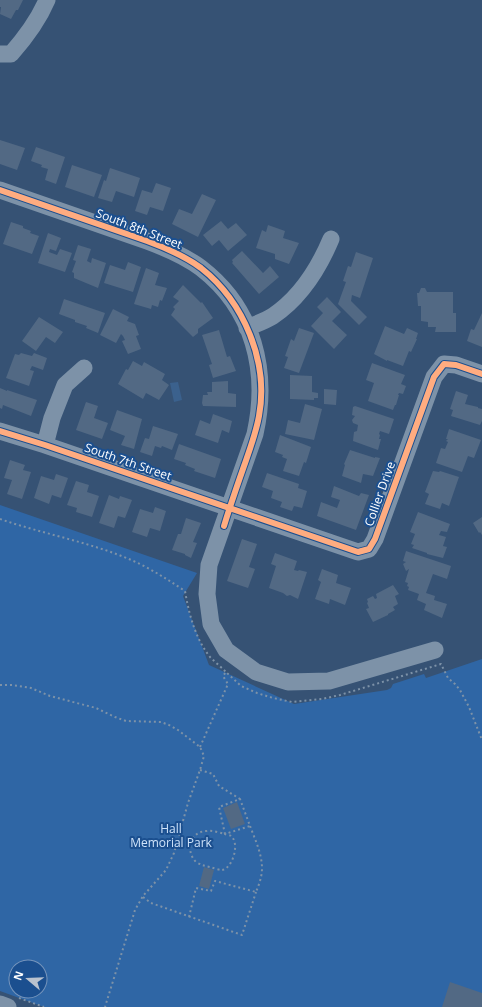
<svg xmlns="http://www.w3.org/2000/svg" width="482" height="1007" font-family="'Open Sans',sans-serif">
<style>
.green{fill:#2f66a5;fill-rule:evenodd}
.water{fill:#3b618d}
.building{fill:#526984}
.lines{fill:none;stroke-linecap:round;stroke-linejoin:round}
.path{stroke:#7d92a8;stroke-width:2;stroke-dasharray:2 3;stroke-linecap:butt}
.minor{stroke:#7d92a8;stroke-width:17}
.cycleway-casing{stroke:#1b4f8f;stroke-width:8}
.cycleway{stroke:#ffac80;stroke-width:6}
.labels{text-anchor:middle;stroke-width:4;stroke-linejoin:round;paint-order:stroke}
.street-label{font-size:12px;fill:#fff;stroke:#1b4f8f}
.park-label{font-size:12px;fill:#cfe3fa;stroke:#1b4f8f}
</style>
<rect width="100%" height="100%" fill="#365274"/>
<path class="green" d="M0 505 197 573 183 596 209 665 294 704 387 690 391 688 393 684 424 674 426 678 482 659V1007H44L0 991ZM16 967H40V991H16Z"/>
<path class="water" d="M178 382 182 400 174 402 170 383Z"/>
<path class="building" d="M0 0H23L18 10H16L11 19 0 14 1 7H0Z
M0 140 25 148 17 170 0 164Z
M36 147 65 157 56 184 45 180 48 169 41 167 42 165 31 161Z
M72 165 102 175 94 197 65 187Z
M110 168 140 178 134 197 116 191 112 202 98 198 104 180 106 181Z
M156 183 171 188 163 211 150 207 147 215 135 211 142 190 152 193Z
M202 194 216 200 198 237 172 224 179 209 192 214Z
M221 221 228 229 236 223 247 235 228 251 219 240 212 246 203 235Z
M11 222 23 226V228L31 231 30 233 39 236 32 254 3 244Z
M268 225 285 231 283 238 299 243 289 264 275 259V254L256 248 262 230 266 232Z
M48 233 61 238 56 251 50 249 49 252 57 255 60 249 72 253 65 272 38 263Z
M78 245 91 249 87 261 91 263 92 258 106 263 98 288 74 278V273L72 272 76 261 73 260Z
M242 251 263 273 270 266 279 277 259 294 232 263 233 262 232 260Z
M356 252 373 258 360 298 352 295 351 301 367 317 359 325 338 304 346 282 343 281 348 266 351 267Z
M128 262 141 267 133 292 104 283 110 265 125 270Z
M146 268 159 273 155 285 167 288 162 301 160 300 158 307 152 305 151 309 134 304Z
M183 285 201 303 202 302 213 318 198 329V333L193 337 171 315 175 309 173 307 179 301 173 297Z
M421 288H425L427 292H453V313H456V332H435L436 327H428V322L421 321V306H418L417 293H419Z
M327 297 341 312 332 321 347 335 334 349 311 326 323 313 317 307Z
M64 299 105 313 98 333 86 328 87 326 75 322V320L59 314Z
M113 309 129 317 127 321 135 324 139 335 136 336 141 349 128 354 122 341 125 340 123 336 121 334 116 343 100 335Z
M482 313V347L467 341 471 329 474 330Z
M39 317 63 332 55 343 46 337 36 351 22 341Z
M385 326 404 334 407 328 418 333 416 339H417L411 352 409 351 403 366 387 360V361L374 354Z
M299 328 314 333 299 373 284 368 288 357 285 356 291 339 294 341Z
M219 330 227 357 230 356 236 371 213 378 209 365 212 364 202 335Z
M21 353 32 356 34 353 47 358 43 370 32 366 30 370 34 371 29 386 6 378 15 354 19 355Z
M133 361 142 366 144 362 165 374 162 380 169 385 159 400 146 393 143 399 118 384 126 369 128 370Z
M372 363 405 375 401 384 406 386 403 394 399 393 398 395H399L396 405H395L393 410 368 401 374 383 366 380Z
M290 375 312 376V392L318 393V398H314V400L290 399Z
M228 381V393L236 394V407L203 406 202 403 203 395H208L207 392H212V382Z
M0 388 7 391V390L37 400 31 416 3 405 2 409 0 408Z
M324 389 337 390 336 405 324 404Z
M456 391 468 395 465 404 478 407V408L482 409V421L480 425 451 416 453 410 450 409Z
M86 402 98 406 94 418 108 423 102 439 76 430Z
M305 404 322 409 314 440 285 434 288 420 300 423Z
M355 406 394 419 389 434 380 431 379 434 380 435 379 439H381L378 450 353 441 354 432 357 431 358 425 353 423 352 420 355 416 352 415 353 407Z
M117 410 142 419 134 449 121 445 125 436 110 430Z
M213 414 232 421 229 433 222 430 218 443 195 435 200 420 210 424Z
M153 426 178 434 172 450 162 446 161 448 155 446 152 456 140 452 145 438 149 439Z
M449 429 481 440 474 458 468 456 462 472 436 463 441 448 445 449 448 442 446 441 448 439H446Z
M280 435 311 447 306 463 304 462 299 476 283 471 287 459 282 457 283 455 275 452Z
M179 444 221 459 215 478 194 471 195 469 185 465 186 463 174 459Z
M350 450 375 458V457L380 458 373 476 363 474 361 483 342 476 345 465 344 464Z
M10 460 25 465 23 470 31 472 22 499 7 494 12 480 4 478Z
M433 471 439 472 440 471 459 477 449 506 442 503 440 509 425 504 429 494 425 492Z
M267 473 299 484 298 488 307 491 302 508 294 506 292 511 280 507 282 502 271 498 273 491 262 487Z
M56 474 68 478 61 498 52 495 49 504 34 498 41 476 54 480Z
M76 481 89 485 87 492 99 496 92 517 76 512 77 508 67 505Z
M334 486 359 496 361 493 369 495 356 530 317 516 321 502 337 508 340 500 331 497Z
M109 495 119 499 120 496 132 500 125 518 118 516 114 528 99 523Z
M155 507 166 511 160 531 150 528 147 537 132 532 140 509 153 513Z
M418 512 450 524 447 532 441 531 439 535 446 537 443 546 447 547 443 558 427 554V553L412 548 414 545 411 544 415 534 410 532Z
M482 517V535L480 532 479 533 473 523Z
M186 518 201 523 193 542 197 543 191 558 185 555V554L172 550 178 534H181Z
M242 539 257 544 249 567 255 569 248 588 227 581Z
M406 551 451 566 447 579 433 574 426 593 435 596 434 600 447 604 442 618 424 610 426 604 417 600 419 594 408 590 409 587 407 586 408 583 405 582 409 569 406 571 403 564 406 562 403 561Z
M275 553 297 561 294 570 298 571 299 570 307 572 298 599 290 595 287 596 283 593 269 588 276 566 271 564Z
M322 569 338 575 336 583 351 588 345 605 330 599 329 604 315 599 321 582 318 580Z
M393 585 399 594 395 596 398 604 393 607 395 610 388 614V615L373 622 366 609 369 608 367 603 368 602 367 599 373 596 375 599 377 598 376 594Z
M237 802 245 824 231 829 223 808Z
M204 867 214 870 209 889 199 886Z
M450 982 482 993V1007H442Z"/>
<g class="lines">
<path class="path" d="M0 519C46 535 96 543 140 564 156 572 170 581 185 591 189 614 195 638 210 657 215 662 221 667 226 672
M0 685H12L31 688 50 696 96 708 115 717 126 721 161 722 169 725 178 730 200 747 204 756 200 770 188 803 174 853 166 870 143 896 135 910 105 1007
M200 747 228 684 223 676 226 672 241 686 257 693 273 698 292 702 322 699 340 695 441 664 448 678 455 684 460 690 469 707 482 740
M200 770 213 774 219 786 240 799 219 807 225 834C220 833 213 830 207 831 190 831 185 851 196 862 201 865 205 866 210 867 214 868 219 870 222 870 233 868 240 843 231 836 230 835 227 835 225 834L250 826 240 799
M143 897 151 903 242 935 256 892
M189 917 196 888 211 891 215 881 256 892C258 887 260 882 261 877 265 860 256 842 250 826
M19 998 44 1007"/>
<path class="minor" d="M0 54H11C26 37 38 21 47 0
M0 190 147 241C166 248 185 256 201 268 254 309 269 371 255 434L209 565 207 594 211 624 226 650 256 672 288 682 329 681 435 650
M247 328C256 324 265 321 273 316 301 297 318 270 331 239
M0 431 45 445 358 552 369 549 375 539 434 377 444 364 456 365 482 374
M45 445 52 418 65 385 84 368
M0 1004 8 1007"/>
<g class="cycleway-casing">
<path id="cycleway" d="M0 190 147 241C166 248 185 256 201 268 244 302 269 362 259 416 256 433 250 449 244 466 237 486 230 506 224 526
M0 431 45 445 358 552 369 549 375 539 434 377 444 364 456 365 482 374"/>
</g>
<use href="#cycleway" class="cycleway"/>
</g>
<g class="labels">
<g class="street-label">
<text transform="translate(139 229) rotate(21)" y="4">South 8th Street</text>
<text transform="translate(128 462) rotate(19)" y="4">South 7th Street</text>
<text transform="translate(380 494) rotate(-70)" y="4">Collier Drive</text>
</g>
<g class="park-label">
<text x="171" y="833">Hall<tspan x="171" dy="14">Memorial Park</tspan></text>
</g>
</g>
<g transform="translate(28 979) rotate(289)"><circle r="19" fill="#1b4f8f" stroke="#7695bc"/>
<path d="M0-3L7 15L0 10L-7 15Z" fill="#b9c2ce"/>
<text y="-6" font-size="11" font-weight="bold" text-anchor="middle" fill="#ffffff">N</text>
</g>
</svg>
